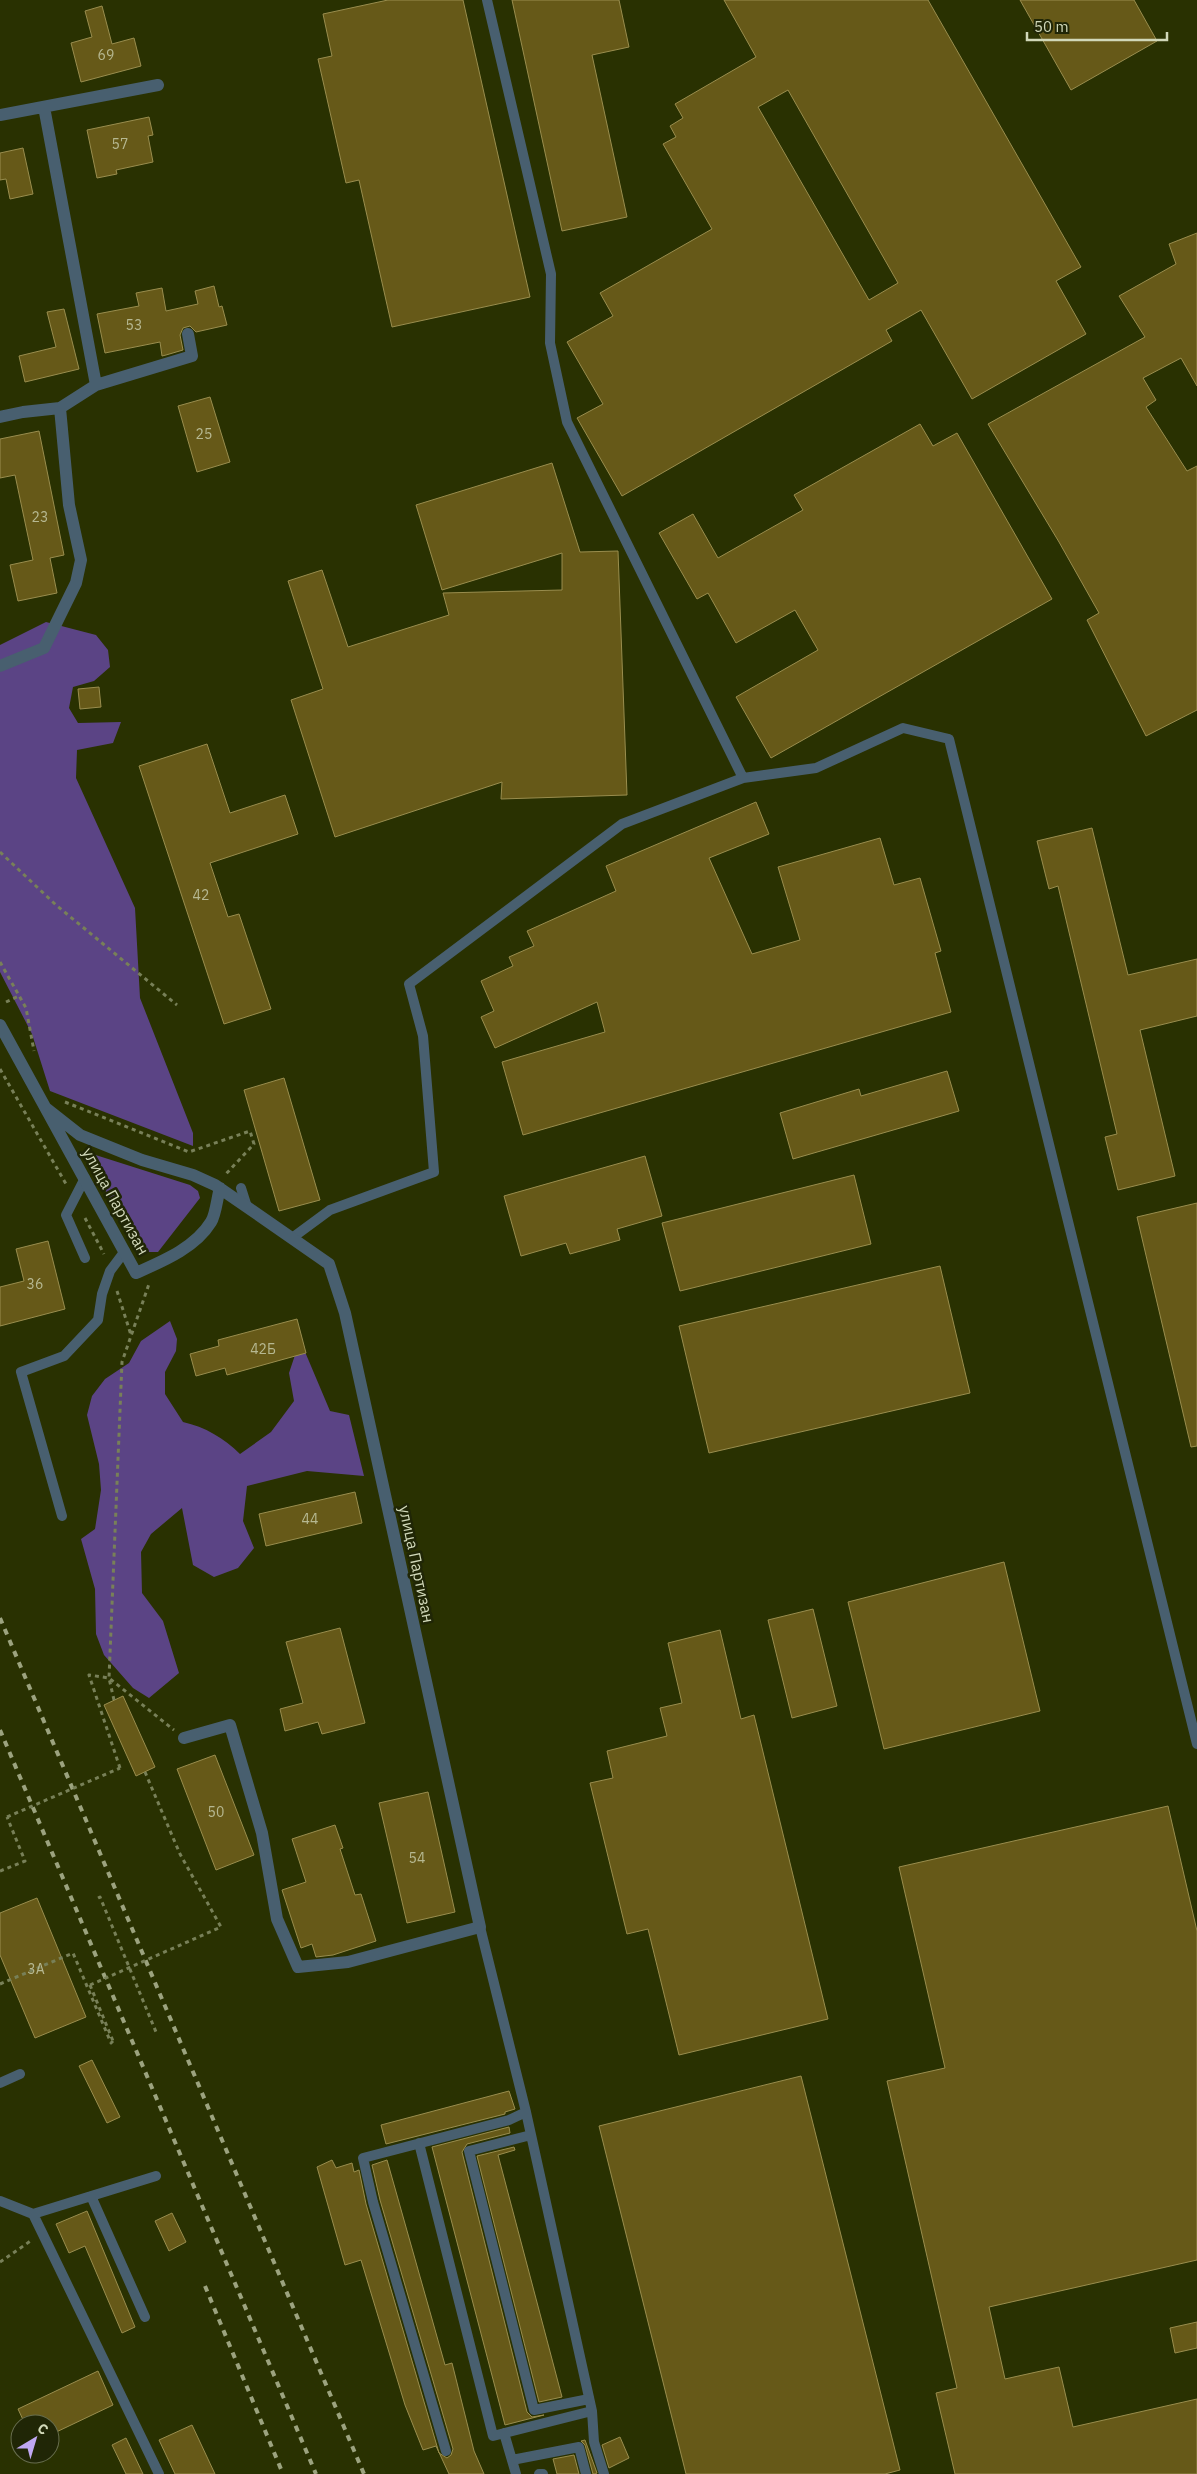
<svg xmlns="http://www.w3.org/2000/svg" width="1197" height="2474" font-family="'IBM Plex Sans',sans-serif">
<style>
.green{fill:#5b4485}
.building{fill:#665918;stroke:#998d4e;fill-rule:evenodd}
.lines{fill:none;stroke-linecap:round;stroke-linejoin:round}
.path{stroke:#788058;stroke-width:3;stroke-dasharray:4 4;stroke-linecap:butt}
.service{stroke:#485f6f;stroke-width:10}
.minor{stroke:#485f6f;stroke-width:12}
.rail{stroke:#9ca37f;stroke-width:4;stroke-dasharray:6 6;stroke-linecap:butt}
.path-bridge{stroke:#788058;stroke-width:3;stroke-dasharray:4 4;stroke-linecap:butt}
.labels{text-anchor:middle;stroke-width:5;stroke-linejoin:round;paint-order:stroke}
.number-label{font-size:14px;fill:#b6b891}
.street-label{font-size:16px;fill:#d1d8b9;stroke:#202606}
</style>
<rect width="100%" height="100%" fill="#293101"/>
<path class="green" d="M46 622 96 635 108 650 110 667 94 681 73 687 69 708 78 723 121 722 113 743 77 750 76 778 135 908 140 998 193 1133V1146L50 1091 32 1034 0 972V645Z
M83 1151 190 1185 198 1191 200 1198 158 1252H149L136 1245Z
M170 1321 177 1339 176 1351 165 1372V1394L183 1422C205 1427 224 1438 240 1454L271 1432 294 1401 289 1373 300 1340 330 1411 349 1415 364 1476 307 1471 247 1486 243 1521 254 1548 238 1568 214 1577 193 1565 182 1508 151 1534 141 1552 142 1593 163 1621 179 1673 149 1698 133 1688 104 1655 96 1634 95 1589 81 1539 95 1529 101 1490 99 1464 87 1415 92 1396 105 1379 129 1363 141 1341Z"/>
<path class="building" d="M388 0H463L530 297 392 327 359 180 346 183 318 59 332 56 323 14Z
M512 0H619L629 47 592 55 627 217 562 231Z
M724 0H928L1081 267 1056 281 1086 334 972 399 921 310 886 330 892 341 622 496 577 418 603 404 567 342 613 316 600 293 712 229 663 144 676 137 670 126 683 118 675 104 756 57ZM788 90 898 283 869 300 758 107Z
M1020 0H1134L1157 41 1071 90Z
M102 6 112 44 134 38 141 66 81 82 71 43 92 37 85 11Z
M149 117 153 135 148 136 153 162 116 170 117 174 97 178 87 130Z
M23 148 33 194 10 199 6 179 0 180V153Z
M1197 233V386L1181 358 1143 378 1156 400 1146 407 1187 471 1197 466V710L1146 736 1087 620 1099 613 1059 542 988 424 1145 337 1119 296 1176 264 1169 244Z
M214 286 219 307 222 306 227 325 196 332 190 326 183 328 180 335 183 350 166 355 162 356 160 342 105 353 97 314 139 306 136 293 162 288 166 311 198 304 195 291Z
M64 309 79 369 25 382 19 356 56 347 47 312Z
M210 397 230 462 197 472 178 406Z
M920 424 933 446 957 433 1052 599 771 758 736 697 818 650 795 610 736 643 708 593 697 599 659 533 693 514 718 558 803 510 794 495Z
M39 431 64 555 50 558 57 593 18 601 10 565 33 560 15 475 0 478V439Z
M552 463 580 552 618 551 627 795 501 799 502 782 335 837 291 700 323 689 288 581 322 570 348 647 449 615 443 593 562 590V553L442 590 416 505Z
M99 687 101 707 80 709 78 689Z
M207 744 230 813 285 795 298 834 210 863 228 917 239 914 271 1009 224 1024 139 766Z
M756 802 769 834 709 858 752 954 800 940 778 867 880 838 894 885 920 878 941 951 935 953 951 1012 523 1135 502 1062 605 1032 597 1002 495 1048 481 1017 494 1011 481 981 513 966 509 957 534 946 527 931 616 891 606 866Z
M1092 828 1128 975 1197 959V1016L1140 1030 1175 1176 1118 1190 1105 1137 1117 1134 1058 886 1049 889 1037 841Z
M947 1071 959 1111 793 1159 780 1113 859 1089 861 1096Z
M284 1078 320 1200 279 1211 244 1090Z
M645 1156 662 1216 617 1229 620 1240 570 1254 566 1243 521 1256 504 1196Z
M854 1175 871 1244 680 1291 662 1223Z
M1197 1203V1446L1191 1447 1137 1217Z
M48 1241 65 1309 0 1326V1287L24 1281 16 1249Z
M940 1266 970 1393 709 1453 679 1326Z
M297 1319 306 1353 227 1375 225 1368 196 1376 190 1354 219 1346 218 1340Z
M355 1492 362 1523 266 1546 259 1514Z
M1004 1562 1040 1711 884 1749 848 1602Z
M813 1609 837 1706 792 1718 768 1620Z
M340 1628 365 1723 322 1734 318 1722 285 1731 280 1709 303 1703 286 1642Z
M720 1630 741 1719 754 1715 828 2019 679 2055 648 1929 627 1934 590 1783 613 1778 607 1751 667 1736 660 1708 682 1703 668 1643Z
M123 1696 155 1767 136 1776 104 1705Z
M215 1755 254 1855 216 1870 177 1769Z
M428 1792 455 1912 407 1923 379 1803Z
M1168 1806 1197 1931V2260L989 2307 1005 2379 1059 2367 1073 2427 1197 2399V2474H955L936 2393 957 2388 887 2081 945 2068 899 1867Z
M335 1825 343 1848 340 1849 355 1895 361 1894 376 1941 333 1955 316 1957 312 1944 301 1948 282 1890 306 1882 292 1839Z
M37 1898 86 2017 35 2038 0 1955V1913Z
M92 2060 120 2117 107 2123 79 2066Z
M801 2076 900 2470 885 2474H686L599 2126Z
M509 2091 515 2109 505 2112V2114L386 2144 381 2125Z
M509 2127 510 2133 467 2144 462 2152 527 2412 532 2417 544 2415 505 2425 432 2147Z
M514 2147 515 2150 498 2155 562 2397 539 2402 477 2156Z
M332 2160 336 2168 352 2163 354 2172 359 2170 366 2204 439 2453 447 2458 451 2455 453 2449 380 2200 372 2165 387 2160 445 2365 452 2363 474 2451 484 2474H449L436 2446 423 2450 405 2405 361 2260 345 2265 317 2167Z
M87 2211 135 2327 122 2333 85 2246 69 2253 56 2224Z
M172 2213 186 2242 169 2251 155 2221Z
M1197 2322V2348L1175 2353 1170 2328Z
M98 2371 113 2405 50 2435V2424H25L18 2409Z
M192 2425 215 2474H175L159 2440Z
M620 2437 629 2458 609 2468 602 2445Z
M126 2438 143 2474H126L112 2445Z
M585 2440 597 2473 595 2474H593L585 2445 581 2441Z
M574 2455 579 2474H557L553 2459Z"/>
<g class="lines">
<path class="path" d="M0 852 56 905 177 1005
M0 962 26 1008 34 1051
M6 1002 19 996
M0 1069 66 1184
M65 1102 189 1152 250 1131 254 1144 225 1175
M85 1218 104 1254
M117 1291 131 1335
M114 1700 109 1678 122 1362 149 1284
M120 1768 89 1675 109 1678 174 1730
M145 1772 180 1854 221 1927
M0 1871 25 1861 7 1817
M98 1898 100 1897 156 2032 153 2033
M0 1984 73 1953 111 2043 113 2041
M90 1985 113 2041
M0 2262 32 2240"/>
<path class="service" d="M487 0 551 274 550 343 567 422 743 778
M85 1178 66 1215 85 1258
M241 1188 247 1207
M292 1238 330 1210 434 1172 423 1036 409 984 622 824 743 778 816 768 903 728 949 739 1197 1744
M62 1516 21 1372 64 1356 98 1320 102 1294 110 1271 125 1251
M0 2083 20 2074
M531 2135 469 2151 534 2410 589 2399
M419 2143 493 2436 592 2411 526 2112
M91 2196 145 2317
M0 2201 33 2214 156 2176
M33 2214 159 2474
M592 2411 594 2442 604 2474
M504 2433 516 2474
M446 2451 373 2202 363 2158 509 2120 526 2112 480 1927
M512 2460 579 2447 586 2474
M539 2474H543"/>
<path class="minor" d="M44 107 96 385
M0 115 158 85
M60 408 96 385 192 356 188 334
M0 417 23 412 60 408 69 505 81 560 76 583 44 648 0 666
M0 1025 136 1273C163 1261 195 1248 211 1222 216 1214 217 1198 220 1188
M47 1109 80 1135 142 1160 193 1175 215 1185 247 1207 329 1264 345 1313 480 1927 348 1962 298 1967 277 1919 262 1833 230 1725 184 1738"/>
<path class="rail" d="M0 1618 364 2474
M0 1730 316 2474
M205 2286 283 2474"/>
<path class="path-bridge" d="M7 1817 120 1768
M90 1985 221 1927"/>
</g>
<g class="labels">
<g class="number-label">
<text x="106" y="60">69</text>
<text x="120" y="149">57</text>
<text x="134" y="330">53</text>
<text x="204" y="439">25</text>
<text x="40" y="522">23</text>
<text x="201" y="900">42</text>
<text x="35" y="1289">36</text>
<text x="263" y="1354">42Б</text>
<text x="310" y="1524">44</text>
<text x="216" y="1817">50</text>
<text x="417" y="1863">54</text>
<text x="36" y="1974">3А</text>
</g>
<g class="street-label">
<text transform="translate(116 1201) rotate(61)" y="6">улица Партизан</text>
<text transform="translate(417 1564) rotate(78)" y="6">улица Партизан</text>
</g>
</g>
<g transform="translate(35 2439) rotate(38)"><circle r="24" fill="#202606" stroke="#676d4e"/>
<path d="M0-4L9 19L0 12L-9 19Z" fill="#c0a8f3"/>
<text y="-8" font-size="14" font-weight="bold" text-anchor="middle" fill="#d1d8b9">С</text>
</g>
<path d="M1027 32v8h140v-8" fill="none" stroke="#d1d8b9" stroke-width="2.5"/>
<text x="1034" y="32" font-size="15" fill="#d1d8b9" stroke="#202606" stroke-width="4" paint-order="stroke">50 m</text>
</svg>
